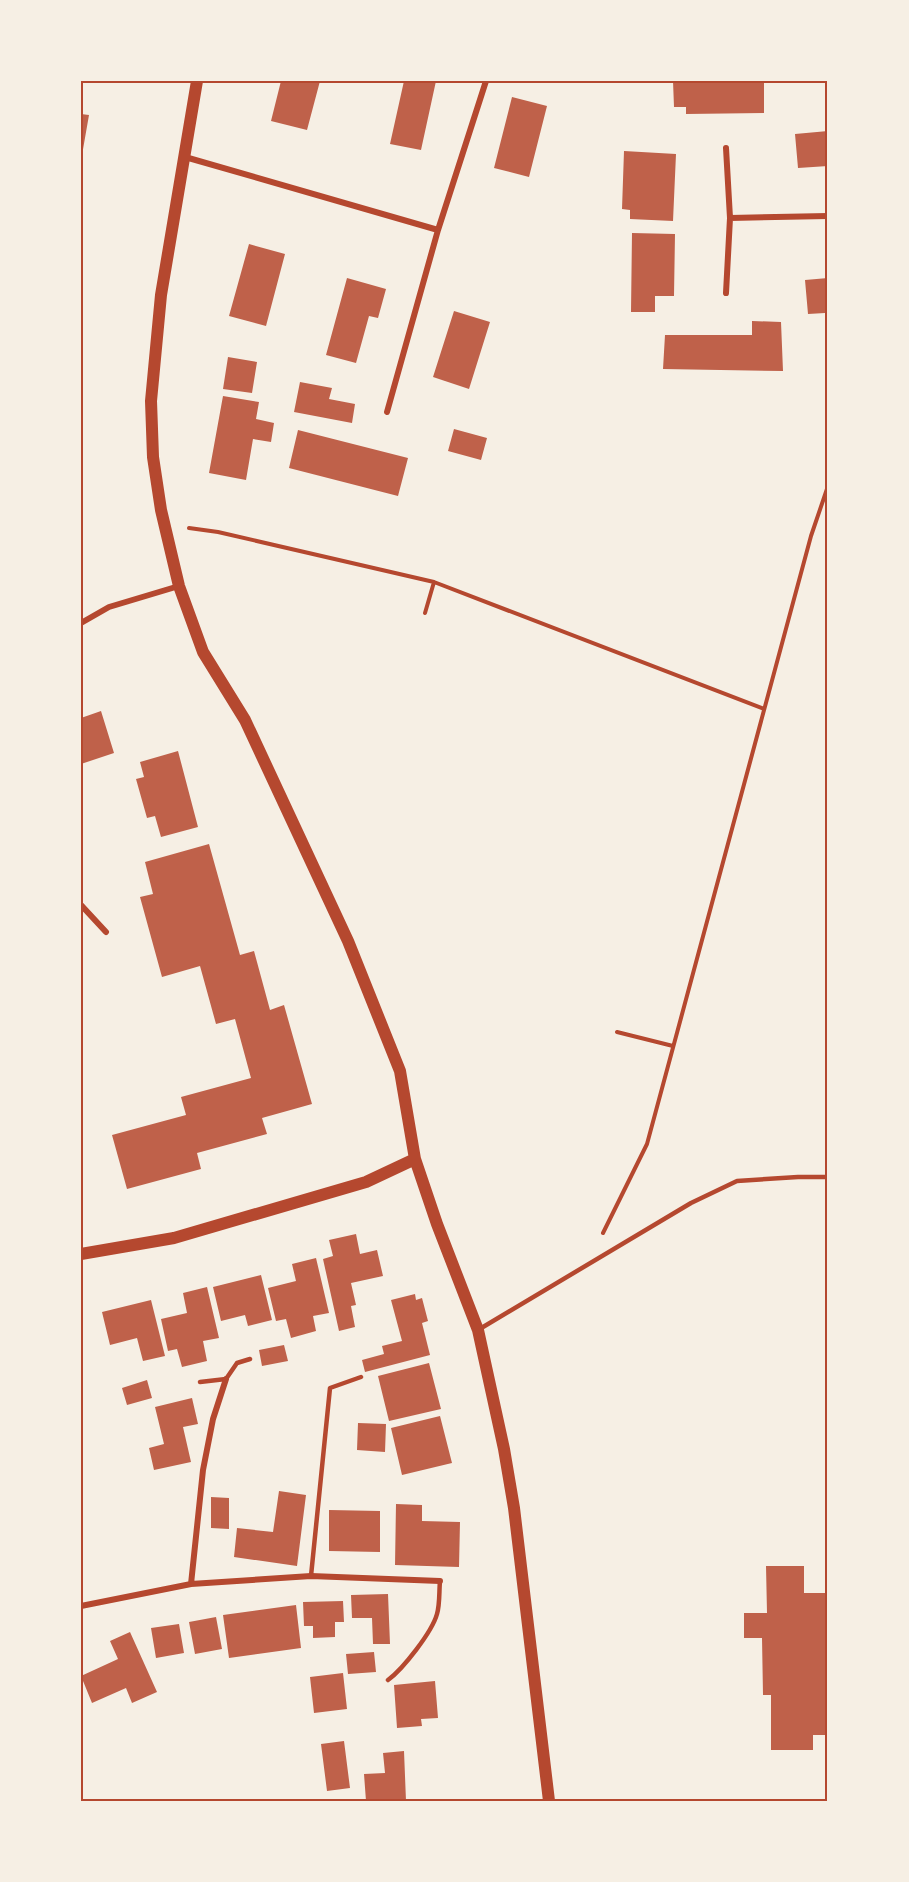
<svg xmlns="http://www.w3.org/2000/svg" width="909" height="1882" font-family="'PT Sans Narrow',sans-serif">
<style>
.building{fill:#bf614a}
.lines{fill:none;stroke-linecap:round;stroke-linejoin:round}
.path{stroke:#b5482f;stroke-width:4}
.service{stroke:#b5482f;stroke-width:4.5}
.minor{stroke:#b5482f;stroke-width:6}
.secondary{stroke:#b5482f;stroke-width:12}
.neatline{fill:none;stroke:#b5482f;stroke-width:2}
</style>
<rect width="100%" height="100%" fill="#f6efe4"/>
<path class="building" d="M281 81H320L307 130 271 121Z
M404 81H436L421 150 390 144Z
M673 81H764V113L686 114V107H674Z
M512 97 547 106 529 177 494 168Z
M81 114 89 115 82 155H81Z
M828 131V166L798 168 795 134Z
M624 151 676 154 673 221 630 219V210L622 209Z
M632 233 675 234 674 296H655V312H631Z
M249 244 285 254 266 326 229 316Z
M347 278 386 289 378 318 369 316 356 363 326 355Z
M828 278V325H826L825 313 808 314 805 280Z
M454 311 490 322 469 389 433 377Z
M752 321 781 322 783 371 663 369 665 335H752Z
M228 357 257 362 252 393 223 389Z
M300 382 332 388 329 399 355 404 352 423 294 412Z
M223 396 259 402 256 419 274 423 271 442 253 439 246 480 209 473Z
M454 429 487 438 481 460 448 451Z
M298 430 408 458 398 496 289 468Z
M101 711 114 753 81 764V718Z
M178 751 198 827 161 837 155 816 147 818 136 779 144 777 140 762Z
M209 844 240 955 254 951 270 1010 284 1005 312 1104 262 1118 267 1134 197 1153 201 1169 127 1189 112 1135 186 1115 181 1097 251 1078 235 1019 216 1024 200 966 162 977 140 897 153 894 145 862Z
M356 1234 360 1254 377 1250 383 1276 351 1283 356 1305 351 1306 355 1327 339 1331 323 1259 333 1256 329 1240Z
M316 1258 329 1313 313 1316 316 1331 291 1338 286 1319 276 1321 268 1288 296 1281 292 1264Z
M261 1275 272 1320 248 1326 245 1315 221 1321 213 1287Z
M207 1287 219 1338 203 1341 207 1361 182 1367 177 1349 168 1351 161 1319 187 1313 183 1293Z
M415 1294 416 1300 422 1298 428 1321 422 1323 430 1355 365 1372 362 1360 384 1354 382 1346 402 1341 391 1300Z
M151 1300 165 1356 143 1361 137 1338 110 1345 102 1312Z
M284 1345 288 1361 262 1366 259 1350Z
M429 1363 441 1409 389 1421 378 1376Z
M147 1380 152 1398 127 1405 122 1388Z
M192 1398 198 1424 183 1427 191 1462 154 1470 149 1448 164 1444 155 1407Z
M440 1416 452 1463 402 1475 391 1428Z
M358 1423 386 1424 385 1452 357 1450Z
M279 1491 306 1495 297 1566 234 1557 237 1528 273 1532Z
M211 1497 229 1498V1529L211 1528Z
M396 1504 422 1505V1521L460 1522 459 1567 395 1565Z
M329 1510 380 1511V1552L329 1551Z
M766 1566H804V1593H828L827 1735H813V1750H771V1695H763L762 1638H744V1613H767Z
M388 1594 390 1644H373L372 1618H352L351 1595Z
M343 1601 344 1622H335V1637L313 1638V1626H304L303 1602Z
M296 1605 301 1648 229 1658 223 1615Z
M216 1617 222 1649 195 1654 189 1622Z
M179 1624 184 1653 156 1658 151 1628Z
M130 1632 157 1692 132 1703 126 1688 92 1703 81 1676 118 1659 110 1641Z
M374 1652 376 1672 348 1674 346 1654Z
M343 1673 347 1709 314 1713 310 1677Z
M435 1681 438 1718 421 1719 422 1726 397 1728 394 1685Z
M344 1741 350 1788 327 1791 321 1744Z
M404 1751 406 1801H366L364 1774 385 1773 383 1753Z"/>
<g class="lines">
<path class="path" d="M189 528 218 532 434 582 764 709
M425 613 434 582
M617 1032 673 1046
M603 1233 647 1144 811 536 828 486"/>
<path class="service" d="M478 1330 691 1203 737 1181 798 1177H828
M200 1382 226 1379 237 1363 250 1359
M311 1576 330 1388 361 1377
M388 1680C403 1669 432 1632 437 1614 440 1604 439 1591 440 1581"/>
<path class="minor" d="M726 148 730 218 726 293
M185 157 438 230
M730 218 828 216
M387 412 438 230 486 81
M81 623 109 607 179 586
M81 905 106 932
M191 1584 203 1470 213 1419 226 1379
M81 1606 191 1584 311 1576 440 1581"/>
<path class="secondary" d="M197 81 161 295 151 401 153 457 161 510 179 586 203 652 245 720 348 941 400 1071 415 1159 437 1224 478 1330 504 1449 514 1508 549 1801
M81 1254 174 1238 366 1182 415 1159"/>
</g>
<rect width="909" height="1882" fill="none" stroke="#f6efe4" stroke-width="165"/>
<rect x="82" y="82" width="744" height="1718" class="neatline"/>
</svg>
